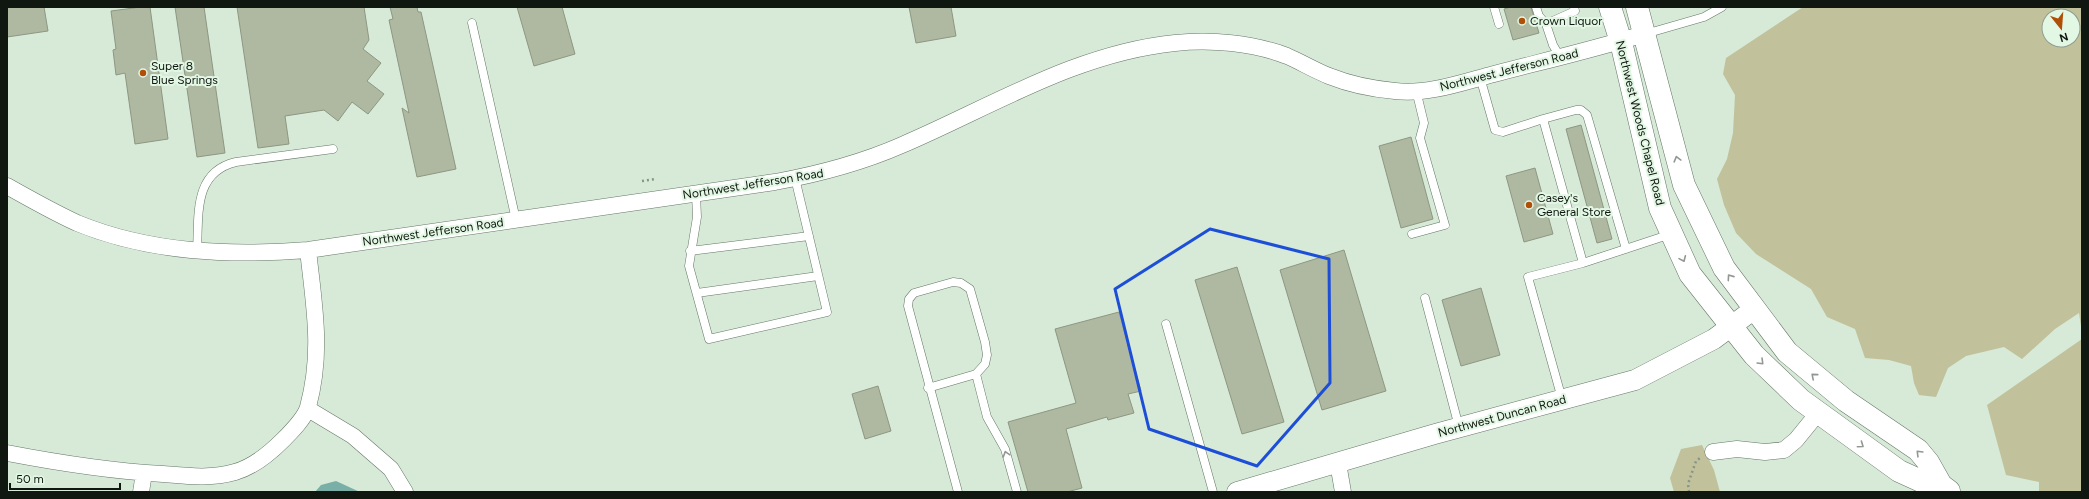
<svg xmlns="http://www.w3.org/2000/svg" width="2089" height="499" font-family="Figtree,sans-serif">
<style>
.green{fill:#c1c19b;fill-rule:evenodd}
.water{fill:#7aafa8}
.building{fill:#afb9a2;stroke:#8d9781}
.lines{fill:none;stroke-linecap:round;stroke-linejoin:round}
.service-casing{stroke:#657766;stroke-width:9}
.minor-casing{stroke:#657766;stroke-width:17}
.tertiary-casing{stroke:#657766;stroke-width:21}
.secondary-casing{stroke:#657766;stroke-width:23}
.path{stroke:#879588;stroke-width:2.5;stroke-dasharray:2 3;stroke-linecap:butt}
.service{stroke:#fff;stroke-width:8}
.minor{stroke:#fff;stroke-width:16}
.tertiary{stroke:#fff;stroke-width:20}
.secondary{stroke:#fff;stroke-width:22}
.oneway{stroke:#939794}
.marked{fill:none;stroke:#1d4ed8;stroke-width:3;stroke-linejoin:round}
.poi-dot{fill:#b05008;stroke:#e3f8e4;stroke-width:1.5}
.labels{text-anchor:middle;stroke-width:4;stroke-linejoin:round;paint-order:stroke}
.poi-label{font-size:12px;fill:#101711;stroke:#e3f8e4;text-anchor:start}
.street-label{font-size:12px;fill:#101711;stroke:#e3f8e4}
</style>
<rect width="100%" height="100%" fill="#d6ead7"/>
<path class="green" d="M1803 7H2082V333L2079 313 2055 329 2022 359 2004 347 1966 356 1948 368 1936 397 1919 395 1914 383 1911 366 1889 360 1865 358 1855 329 1827 317 1811 289 1756 254 1736 233 1724 205 1717 179 1727 159 1733 133 1735 95 1723 74 1726 58ZM2049 16H2073V40H2049Z
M2082 339V492H2039V482L2006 475 1987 405Z
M1702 445 1714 470 1720 492H1674L1670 478 1681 449Z"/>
<path class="water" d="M336 481 360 492H315L321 485Z"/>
<path class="building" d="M7 7H44L48 31 7 37Z
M141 7H150L168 139 135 144 125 73 116 75 113 50 116 49 111 11Z
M175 7H204L225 153 197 157Z
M237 7H364L369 40 363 49 381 63 367 81 384 94 368 114 352 102 338 121 324 110 285 116 289 144 258 148Z
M390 7H417L418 12H421L456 169 417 177 402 108 409 113 389 20 393 19Z
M517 7H562L575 54 534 66Z
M909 7H951L956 36 916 43Z
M1511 7H1531L1539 33 1513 40 1504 9Z
M1581 125 1612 239 1597 243 1566 129Z
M1411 137 1433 219 1401 228 1379 146Z
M1535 168 1553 234 1524 242 1506 176Z
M1344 250 1386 391 1322 410 1280 270Z
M1237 267 1284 422 1242 434 1195 280Z
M1481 288 1500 355 1461 366 1442 300Z
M1119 312 1141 391 1128 394 1134 413 1108 420 1107 417 1066 429 1082 488 1067 492H1028L1008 422 1076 403 1055 329Z
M878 386 891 431 865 439 852 394Z"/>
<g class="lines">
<g class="service-casing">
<path id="service" d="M1494 7 1499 24
M1536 7 1539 16 1546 24
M472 23 516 220
M1645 34 1704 17 1722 7
M1560 57 1553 45 1546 24 1575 11 1574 7
M1480 77 1495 130 1503 132 1543 119
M696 194 697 217 689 266 709 339 827 312 795 178
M1412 234 1445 225 1420 138 1424 123 1416 90
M197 251C199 215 193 172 236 162L333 149
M690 251 809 236
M1583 263 1543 119 1576 110H1581L1587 115 1626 249
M697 293 818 276
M1425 298 1459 427
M1166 324 1213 492
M976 374 987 417 1005 449 1017 492
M928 388 976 374 985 364 987 355 985 342 970 289 961 283 953 282 914 293 909 299 908 306 958 492
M1562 399 1528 277 1583 263 1671 234"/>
</g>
<g class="minor-casing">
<path id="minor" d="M7 186C30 199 53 212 77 223 150 253 231 256 308 250L775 182C819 174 861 163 902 145 991 107 1076 53 1175 43 1211 39 1253 43 1287 56 1301 62 1314 70 1329 76 1349 84 1373 89 1395 91 1428 95 1463 82 1494 74 1544 61 1595 49 1644 34
M308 409 353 436 391 469 405 492
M1713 452 1737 449 1765 452 1784 450 1796 440 1818 413
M7 453C59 463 110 471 163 474 187 476 211 479 235 472 253 467 270 453 283 440 291 432 305 418 308 407 323 351 314 306 308 250
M1338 463 1343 492
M141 492 144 473"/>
</g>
<g class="tertiary-casing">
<path id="tertiary" d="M1237 492 1435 434 1635 380 1714 339 1753 310"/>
</g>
<g class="secondary-casing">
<path id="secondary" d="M1610 7 1621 42 1660 208 1690 274 1754 355 1801 400 1899 471 1921 481 1941 485
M1637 7 1684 185 1724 268 1787 352 1846 401 1918 450 1928 462 1941 485 1949 491"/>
</g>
<path class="path" d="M642 181 655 179
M1689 492 1688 484 1696 461 1700 458"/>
<use href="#service" class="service"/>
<use href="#minor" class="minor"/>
<use href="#tertiary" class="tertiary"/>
<use href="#secondary" class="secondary"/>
</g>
<defs><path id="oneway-chevron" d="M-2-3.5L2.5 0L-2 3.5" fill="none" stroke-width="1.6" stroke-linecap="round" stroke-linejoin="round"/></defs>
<g class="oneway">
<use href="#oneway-chevron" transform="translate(1677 159) rotate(-105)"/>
<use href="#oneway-chevron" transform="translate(1683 259) rotate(66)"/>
<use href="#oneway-chevron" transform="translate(1730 277) rotate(-125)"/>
<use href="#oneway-chevron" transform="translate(1761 362) rotate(45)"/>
<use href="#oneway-chevron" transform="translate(1814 376) rotate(-139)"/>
<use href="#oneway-chevron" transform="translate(1861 445) rotate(35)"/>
<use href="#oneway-chevron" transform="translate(1919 453) rotate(-135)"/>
<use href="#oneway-chevron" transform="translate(1006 454) rotate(-107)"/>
</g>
<path class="marked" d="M1210 229 1329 259 1330 383 1257 466 1149 429 1115 289Z"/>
<g class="poi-dot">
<circle cx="1522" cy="21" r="4"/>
<circle cx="143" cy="73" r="4"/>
<circle cx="1529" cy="205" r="4"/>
</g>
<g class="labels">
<g class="poi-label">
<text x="1530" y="25">Crown Liquor</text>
<text x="151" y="70">Super 8<tspan x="151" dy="14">Blue Springs</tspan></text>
<text x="1537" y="202">Casey's<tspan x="1537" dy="14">General Store</tspan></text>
</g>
<g class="street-label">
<text transform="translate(1509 70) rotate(-14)" y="4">Northwest Jefferson Road</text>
<text transform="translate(1640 123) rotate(76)" y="4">Northwest Woods Chapel Road</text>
<text transform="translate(753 184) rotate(-9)" y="4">Northwest Jefferson Road</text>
<text transform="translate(433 232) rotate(-8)" y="4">Northwest Jefferson Road</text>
<text transform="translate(1502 416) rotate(-15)" y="4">Northwest Duncan Road</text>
</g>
</g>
<rect width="2089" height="499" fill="none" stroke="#101711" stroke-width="16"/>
<g transform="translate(2061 28) rotate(163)"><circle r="19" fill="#e3f8e4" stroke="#8f9e90"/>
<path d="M0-3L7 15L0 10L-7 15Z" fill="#b05008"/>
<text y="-6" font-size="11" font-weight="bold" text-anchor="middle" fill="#101711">N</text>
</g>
<path d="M10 483v6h110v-6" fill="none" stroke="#101711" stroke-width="2"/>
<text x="16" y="483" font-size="12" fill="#101711" stroke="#e3f8e4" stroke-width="3" paint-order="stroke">50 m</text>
</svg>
